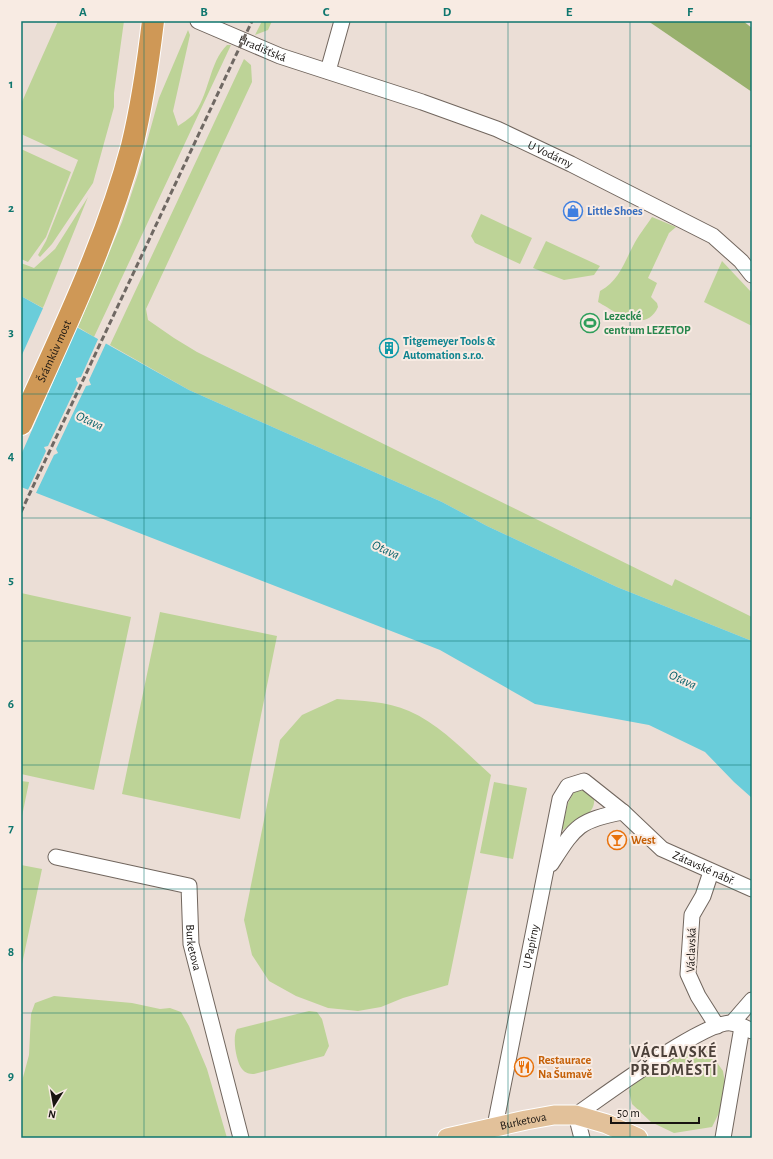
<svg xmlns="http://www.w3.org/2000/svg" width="773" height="1159" font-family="'Alegreya Sans',sans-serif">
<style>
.green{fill:#bdd397}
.forest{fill:#98b06d}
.water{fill:#6acdda}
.pier{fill:#ebded6}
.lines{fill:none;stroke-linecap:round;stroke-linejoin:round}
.minor-casing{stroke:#71665e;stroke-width:17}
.major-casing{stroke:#fff;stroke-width:21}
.highway-casing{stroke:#fff;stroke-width:24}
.minor{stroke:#fff;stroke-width:15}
.major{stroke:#e2c19a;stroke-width:19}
.highway{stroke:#cf9856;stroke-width:22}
.rail{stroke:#6f6863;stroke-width:3;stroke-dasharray:6 3;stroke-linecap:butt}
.grid{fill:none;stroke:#0f766e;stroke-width:1;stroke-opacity:0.55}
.labels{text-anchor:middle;stroke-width:4;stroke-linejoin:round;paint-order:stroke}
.street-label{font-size:12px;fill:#171310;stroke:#f8ebe3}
.shop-label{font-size:12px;font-weight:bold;fill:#366cbe;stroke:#f8ebe3;text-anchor:start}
.leisure-label{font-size:12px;font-weight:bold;fill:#27864d;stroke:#f8ebe3;text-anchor:start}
.culture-label{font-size:12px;font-weight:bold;fill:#0d838f;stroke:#f8ebe3;text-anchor:start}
.food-label{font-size:12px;font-weight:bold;fill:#c56008;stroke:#f8ebe3;text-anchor:start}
.water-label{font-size:13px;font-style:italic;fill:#045f68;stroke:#f8ebe3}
.district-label{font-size:16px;font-weight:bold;letter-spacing:1px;fill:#4b4039;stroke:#f8ebe3}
.neatline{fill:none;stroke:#0f766e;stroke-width:1.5}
.grid-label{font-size:13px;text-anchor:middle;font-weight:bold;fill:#0f766e}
</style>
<rect width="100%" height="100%" fill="#ebded6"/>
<path class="green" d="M58 21H124L114 93V107L93 183 52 244 40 257 38 255 46 241 78 160 21 134V104Z
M262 21H272L268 30 255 35Z
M188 30 190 35 173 111 178 126C183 123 188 119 193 115 209 97 209 62 227 45H231L94 337 78 327 122 222 138 174 159 98Z
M244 59 251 65 252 82 146 309 148 320 174 338 197 352 672 586 675 579 752 617V641L617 587 487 526 442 502 189 390 110 345Z
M21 149 71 172 46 237 28 262 21 259Z
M88 197 43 308 21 296V263L34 268 55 249Z
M481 214 532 238 520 264 475 243 471 236Z
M652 217 676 227 669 233 648 278 657 283 651 297 657 303 658 307C645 335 616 312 598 302L600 291C618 282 624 263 633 246 638 236 646 226 652 217Z
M546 241 600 266 594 275 564 280 533 268Z
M722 261 752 293V326L704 302Z
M21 593 131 617 94 790 21 774Z
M160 612 277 636 240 819 122 794Z
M337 699C361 701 387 701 409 711 441 725 466 753 491 775L448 985 403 998 381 1007 358 1011 328 1008 296 996 269 981 252 955 244 920 280 740 302 715Z
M21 781 29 782 21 821Z
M494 782 527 788 513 859 480 853Z
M584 790 594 796C597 818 574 819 561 832L568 803 574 792Z
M21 865 42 869 21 969Z
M54 996 132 1003 160 1009 170 1008 181 1012 189 1026 207 1069 227 1138H21V1085L29 1055 31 1014 35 1003Z
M309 1011 317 1012 322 1019 329 1046 324 1056 254 1074C249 1074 245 1073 242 1069 236 1062 232 1037 237 1029Z
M695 1047 710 1053 723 1071 725 1083 722 1107 712 1127 674 1133 651 1122 632 1104 629 1091 636 1079 664 1057Z"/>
<path class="forest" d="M648 21H743L752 28V92Z"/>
<path class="water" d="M21 296 189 390 442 502 487 526 617 587 752 641V798L734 782 705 752 649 725 535 704 440 650 21 487Z"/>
<path class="pier" d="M44 306 78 325 21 455V357Z
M99 337 107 341 89 380 91 385 86 386 56 449 58 453 54 455 35 495 27 492 46 451 44 447 48 446 78 383 76 380V378L81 377Z"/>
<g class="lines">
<g class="minor-casing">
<g id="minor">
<path id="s1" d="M198 21 280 56 422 102 497 129 571 164 713 236 741 261 752 275"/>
<path d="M328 71 342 21"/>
<path id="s2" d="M56 857 189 886 191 944 241 1138"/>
<path d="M551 864C575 827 578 820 623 812"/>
<path d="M711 872 703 896 692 915 688 974 698 996 717 1026"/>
<path d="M732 1023 752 1000"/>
<path id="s3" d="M495 1126 560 799 568 786 584 781 623 812 662 849 752 889"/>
<path d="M582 1138 576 1115C602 1097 707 1019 732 1023 739 1024 746 1028 752 1031"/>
<path d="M723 1138 742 1027"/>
</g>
</g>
<g class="major-casing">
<g id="major">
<path id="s4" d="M447 1138 526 1120 554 1115H576L607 1124 638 1138"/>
</g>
</g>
<g class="highway-casing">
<g id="highway">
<path id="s5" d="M21 424C62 333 106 243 132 146 142 105 148 63 153 21"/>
</g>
</g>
<use href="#minor" class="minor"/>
<use href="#major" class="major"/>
<use href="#highway" class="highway"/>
<path class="rail" d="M21 512 252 21"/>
</g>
<path class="grid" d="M144 21V1138M265 21V1138M386 21V1138M508 21V1138M630 21V1138M21 146H752M21 270H752M21 394H752M21 518H752M21 641H752M21 765H752M21 889H752M21 1013H752"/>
<defs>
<g id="shop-ring" transform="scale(1)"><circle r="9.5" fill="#f8ebe3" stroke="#3f7fe0" stroke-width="1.5"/><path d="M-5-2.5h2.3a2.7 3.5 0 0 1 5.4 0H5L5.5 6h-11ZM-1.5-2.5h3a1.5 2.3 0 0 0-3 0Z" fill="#3f7fe0"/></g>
<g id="stadium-ring" transform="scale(1)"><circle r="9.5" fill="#f8ebe3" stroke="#2e9e5b" stroke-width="1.5"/><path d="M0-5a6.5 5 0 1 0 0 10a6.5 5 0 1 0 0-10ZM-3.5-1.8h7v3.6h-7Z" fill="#2e9e5b"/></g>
<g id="building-ring" transform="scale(1)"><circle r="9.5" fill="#f8ebe3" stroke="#0f9aa8" stroke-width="1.5"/><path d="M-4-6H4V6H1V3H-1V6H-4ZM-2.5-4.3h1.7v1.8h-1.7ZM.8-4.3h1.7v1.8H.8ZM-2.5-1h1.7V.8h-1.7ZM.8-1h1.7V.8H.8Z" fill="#0f9aa8"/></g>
<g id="bar-ring" transform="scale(1)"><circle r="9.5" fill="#f8ebe3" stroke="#e8710a" stroke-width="1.5"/><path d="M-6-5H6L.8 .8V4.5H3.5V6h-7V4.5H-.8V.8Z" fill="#e8710a"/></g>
<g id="restaurant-ring" transform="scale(1)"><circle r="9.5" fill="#f8ebe3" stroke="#e8710a" stroke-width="1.5"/><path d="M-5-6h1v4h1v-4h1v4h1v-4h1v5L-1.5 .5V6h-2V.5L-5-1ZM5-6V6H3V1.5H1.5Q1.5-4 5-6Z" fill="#e8710a"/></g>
</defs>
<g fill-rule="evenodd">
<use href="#shop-ring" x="573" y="211"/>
<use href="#stadium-ring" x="590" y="323"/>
<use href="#building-ring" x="389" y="348"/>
<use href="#bar-ring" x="617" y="840"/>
<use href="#restaurant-ring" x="524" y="1067"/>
</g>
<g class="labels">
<g class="street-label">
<text dy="4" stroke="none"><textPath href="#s1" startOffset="70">Hradišťská</textPath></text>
<text dy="4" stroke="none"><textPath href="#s1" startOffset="377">U Vodárny</textPath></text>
<text dy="4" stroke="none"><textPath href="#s5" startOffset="80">Šrámkův most</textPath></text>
<text dy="4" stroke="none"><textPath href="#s3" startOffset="515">Zátavské nábř.</textPath></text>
<text dy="4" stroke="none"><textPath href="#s2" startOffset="198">Burketova</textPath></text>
<text dy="4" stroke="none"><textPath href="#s3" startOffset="183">U Papírny</textPath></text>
<text transform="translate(691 950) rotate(-88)" y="4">Václavská</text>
<text dy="4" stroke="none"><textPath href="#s4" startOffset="78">Burketova</textPath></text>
</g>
<g class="shop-label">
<text x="587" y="215">Little Shoes</text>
</g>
<g class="leisure-label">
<text x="604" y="320">Lezecké<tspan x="604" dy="14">centrum LEZETOP</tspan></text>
</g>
<g class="culture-label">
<text x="403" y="345">Titgemeyer Tools &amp;<tspan x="403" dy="14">Automation s.r.o.</tspan></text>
</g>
<g class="food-label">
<text x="631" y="844">West</text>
<text x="538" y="1064">Restaurace<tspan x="538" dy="14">Na Šumavě</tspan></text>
</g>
<g class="water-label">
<text transform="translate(90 420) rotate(24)" y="5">Otava</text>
<text transform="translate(386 549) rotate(24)" y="5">Otava</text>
<text transform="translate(683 679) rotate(24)" y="5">Otava</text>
</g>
<g class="district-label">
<text x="674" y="1057">VÁCLAVSKÉ<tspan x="674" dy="18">PŘEDMĚSTÍ</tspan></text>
</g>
</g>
<rect width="773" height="1159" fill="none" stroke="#f8ebe3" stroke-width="44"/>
<g transform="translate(54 1105) rotate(191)" stroke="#f8ebe3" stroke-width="3" paint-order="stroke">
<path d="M0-3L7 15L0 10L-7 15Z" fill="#171310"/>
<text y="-6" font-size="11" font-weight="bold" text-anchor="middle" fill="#171310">N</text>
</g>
<path d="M611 1117v6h88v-6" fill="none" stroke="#171310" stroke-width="2"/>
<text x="617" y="1117" font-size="12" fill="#171310" stroke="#f8ebe3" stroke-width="3" paint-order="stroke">50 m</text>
<rect x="22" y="22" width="729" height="1115" class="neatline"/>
<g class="grid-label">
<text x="83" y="16">A</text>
<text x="204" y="16">B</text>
<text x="326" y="16">C</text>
<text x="447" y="16">D</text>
<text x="569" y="16">E</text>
<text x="690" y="16">F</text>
<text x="11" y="88">1</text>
<text x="11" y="212">2</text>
<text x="11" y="336">3</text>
<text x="11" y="460">4</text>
<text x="11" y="584">5</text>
<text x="11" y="708">6</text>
<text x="11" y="832">7</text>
<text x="11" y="956">8</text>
<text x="11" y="1080">9</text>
</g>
</svg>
